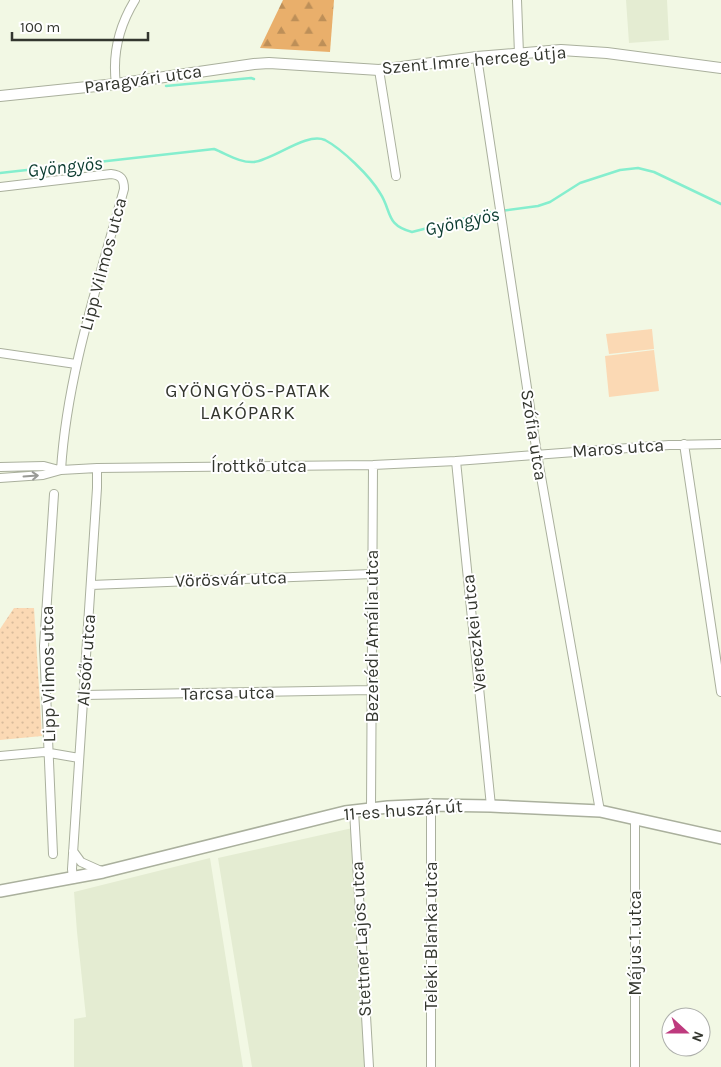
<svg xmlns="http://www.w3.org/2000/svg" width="721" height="1067" font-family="Karla,sans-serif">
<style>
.built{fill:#e4ecd2}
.grass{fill:url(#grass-dots)}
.forest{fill:url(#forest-firs)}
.pitch{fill:#fbd9b4}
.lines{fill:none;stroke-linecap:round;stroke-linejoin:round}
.stream{stroke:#85eece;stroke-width:2.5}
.minor-casing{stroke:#aab09d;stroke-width:10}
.tertiary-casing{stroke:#aab09d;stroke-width:12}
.secondary-casing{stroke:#aab09d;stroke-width:14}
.minor{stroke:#fff;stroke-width:8}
.tertiary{stroke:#fff;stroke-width:10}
.secondary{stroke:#fff;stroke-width:11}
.oneway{stroke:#999a96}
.labels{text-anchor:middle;stroke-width:4;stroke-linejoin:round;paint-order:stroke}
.street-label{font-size:18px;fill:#33362e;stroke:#fff}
.water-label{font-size:19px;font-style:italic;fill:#0c3c30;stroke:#fff}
.neighbourhood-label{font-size:19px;letter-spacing:1px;fill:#33362e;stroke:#fff}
</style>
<defs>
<pattern id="grass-dots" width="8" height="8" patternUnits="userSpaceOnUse" patternTransform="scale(1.25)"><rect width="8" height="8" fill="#fbd9b4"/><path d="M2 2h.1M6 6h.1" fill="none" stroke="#d8bb9b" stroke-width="1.8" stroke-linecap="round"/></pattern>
<pattern id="forest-firs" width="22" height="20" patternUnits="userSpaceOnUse" patternTransform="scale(1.25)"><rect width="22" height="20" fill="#e9af6b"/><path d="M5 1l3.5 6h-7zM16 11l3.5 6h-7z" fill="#bd8f58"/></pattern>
</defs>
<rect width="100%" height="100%" fill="#f2f8e4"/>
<path class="built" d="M626 0H667L669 40 629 43Z
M357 827 371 1067H252L218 858Z
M210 858 243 1067H74V1019L86 1017 77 932 74 892Z"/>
<path class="grass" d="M14 608H34L42 736 0 740V629Z"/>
<path class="forest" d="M283 0H334L330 52 260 48Z"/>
<path class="pitch" d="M652 329 654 349 609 354 606 334Z
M654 350 659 391 609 397 605 356Z"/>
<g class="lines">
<path class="stream" d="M166 86 251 78 254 79
M0 173 214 149C227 154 240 163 254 162 275 159 306 132 325 140 342 149 370 176 380 193 392 211 385 225 412 232L486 213 538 206 550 202 580 183 620 170 638 168 654 172 721 204"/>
<g class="minor-casing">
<path id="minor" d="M517 0 519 54
M477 57 537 454 600 811
M379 70 396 176
M116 84C112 53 119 26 135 0
M0 187 111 174C121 175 124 179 124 189 99 281 67 374 61 470
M0 353 76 364
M684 444 721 692
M456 461 491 806
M0 467 44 466 59 470
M0 478 43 475 61 470 97 468 373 465 456 461 669 445 721 444
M91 585 372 574
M84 695 372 690
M0 756 44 752 79 758
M371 808 373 465
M354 811 369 1067
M635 818V1067
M73 851 81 862 101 871
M53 854 44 646 54 494
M73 879 72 869 97 488V468
M431 1067V805"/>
</g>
<g class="tertiary-casing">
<path id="tertiary" d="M0 96 116 84 254 64 269 63 379 70 477 57 561 50 607 53 721 68"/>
</g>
<g class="secondary-casing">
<path id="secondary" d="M0 891 103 872 345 812 388 807 431 805 491 806 600 811 721 838"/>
</g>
<use href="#minor" class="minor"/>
<use href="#tertiary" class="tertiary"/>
<use href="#secondary" class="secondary"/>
</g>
<defs><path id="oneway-shaft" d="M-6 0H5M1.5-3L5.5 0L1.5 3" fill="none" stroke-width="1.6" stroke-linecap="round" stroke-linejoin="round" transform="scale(1.25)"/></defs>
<use class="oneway" href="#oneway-shaft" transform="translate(31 476) rotate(-4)"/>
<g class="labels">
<g class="street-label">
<text transform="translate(474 60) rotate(-5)" y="6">Szent Imre herceg útja</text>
<text transform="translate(143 79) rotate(-8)" y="6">Paragvári utca</text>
<text transform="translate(103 264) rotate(-75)" y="6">Lipp Vilmos utca</text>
<text transform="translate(534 435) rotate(81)" y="6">Szófia utca</text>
<text transform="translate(618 448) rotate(-4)" y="6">Maros utca</text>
<text x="259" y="472">Írottkő utca</text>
<text transform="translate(231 579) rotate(-2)" y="6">Vörösvár utca</text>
<text transform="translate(474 633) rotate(-96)" y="6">Vereczkei utca</text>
<text transform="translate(372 636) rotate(-90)" y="6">Bezerédi Amália utca</text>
<text transform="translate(86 660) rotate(-86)" y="6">Alsóőr utca</text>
<text transform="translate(48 674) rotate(-91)" y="6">Lipp Vilmos utca</text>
<text transform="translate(228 693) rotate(-1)" y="6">Tarcsa utca</text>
<text transform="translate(403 810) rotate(-4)" y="6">11-es huszár út</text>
<text transform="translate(431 936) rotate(-90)" y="6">Teleki Blanka utca</text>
<text transform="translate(361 939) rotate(-93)" y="6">Stettner Lajos utca</text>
<text transform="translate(635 943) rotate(-90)" y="6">Május 1. utca</text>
</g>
<g class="water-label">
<text transform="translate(65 166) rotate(-6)" y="7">Gyöngyös</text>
<text transform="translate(462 221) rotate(-12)" y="7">Gyöngyös</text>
</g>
<g class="neighbourhood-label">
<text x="248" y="397">GYÖNGYÖS-PATAK<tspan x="248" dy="22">LAKÓPARK</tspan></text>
</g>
</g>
<g transform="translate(686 1032) rotate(111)"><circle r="24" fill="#ffffff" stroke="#adafab"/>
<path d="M0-4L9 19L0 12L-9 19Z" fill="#be3a7e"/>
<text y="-8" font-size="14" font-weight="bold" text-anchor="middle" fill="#33362e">N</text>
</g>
<path d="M12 32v8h136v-8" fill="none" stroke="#33362e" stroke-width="2.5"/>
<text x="20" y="32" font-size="15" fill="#33362e" stroke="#ffffff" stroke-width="4" paint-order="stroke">100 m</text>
</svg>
